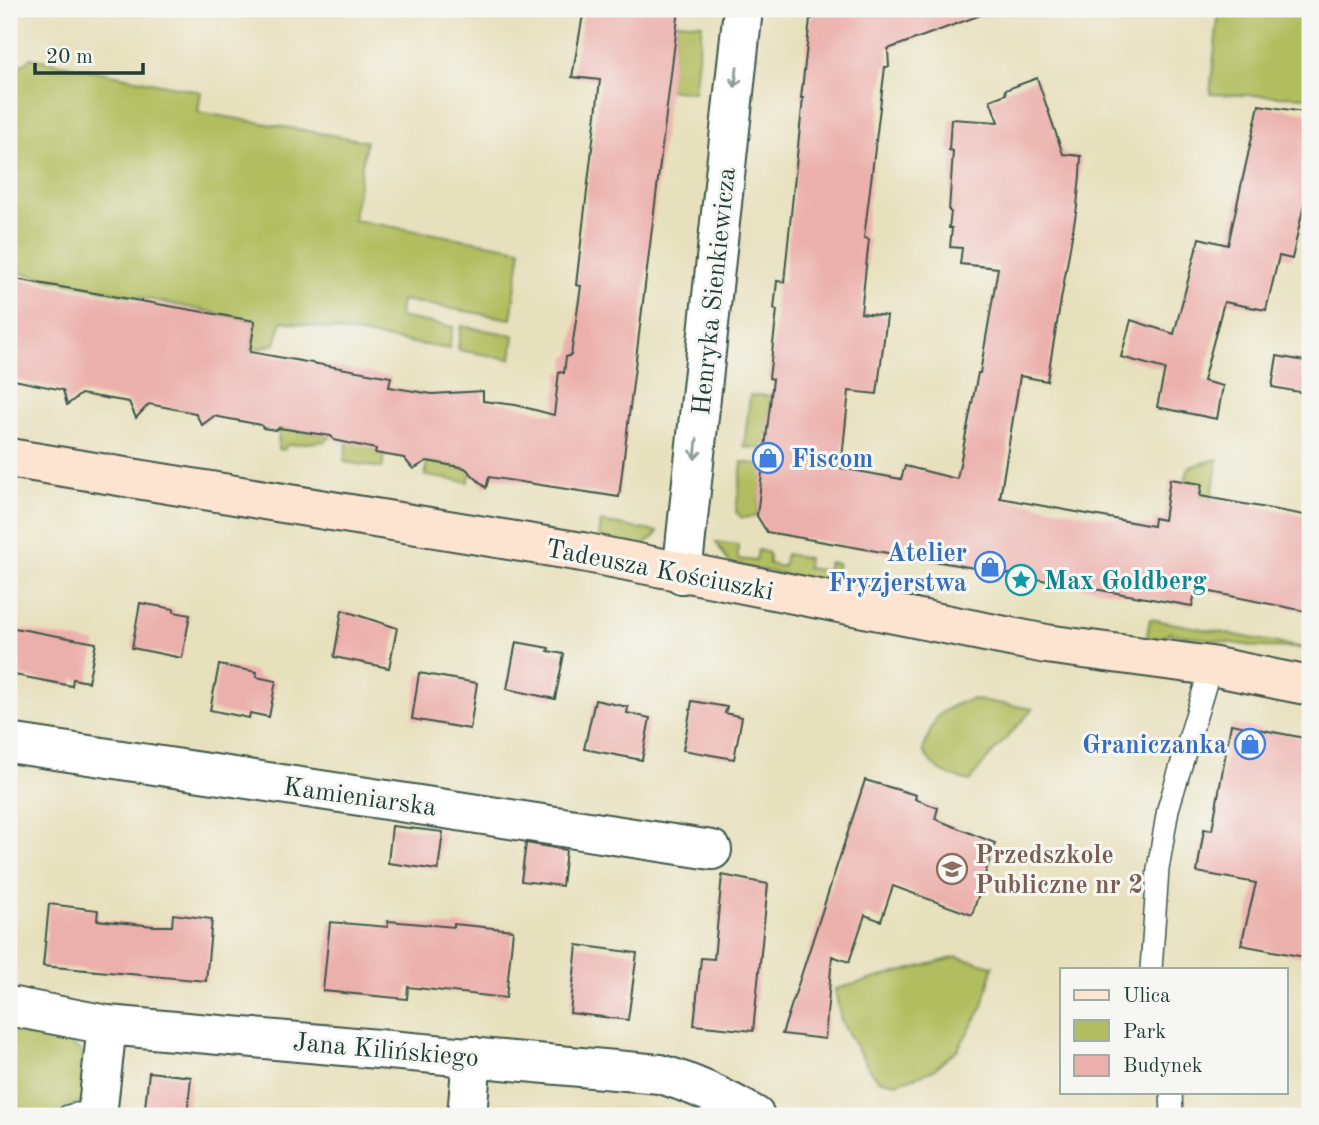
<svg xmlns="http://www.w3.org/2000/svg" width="1319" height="1125" font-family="'Old Standard TT',serif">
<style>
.green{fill:#b2bd5f;stroke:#687d4a;stroke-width:2}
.building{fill:#ecb0ac}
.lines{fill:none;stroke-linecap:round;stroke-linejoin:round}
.lane-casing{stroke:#3d5548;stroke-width:24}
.street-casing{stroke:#3d5548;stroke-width:42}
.secondary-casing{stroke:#3d5548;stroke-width:42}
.lane{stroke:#fff;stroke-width:21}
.street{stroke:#fff;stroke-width:38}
.secondary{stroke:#fde4d0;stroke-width:38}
.oneway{stroke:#8f9e9a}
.labels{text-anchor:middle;stroke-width:6;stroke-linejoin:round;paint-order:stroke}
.street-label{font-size:26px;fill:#1f3d34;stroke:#f6f6f2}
.shop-label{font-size:26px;font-weight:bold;fill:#366cbe;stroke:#f6f6f2;text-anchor:end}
.culture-label{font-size:26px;font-weight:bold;fill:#0d838f;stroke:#f6f6f2;text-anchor:start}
.education-label{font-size:26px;font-weight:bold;fill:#785e54;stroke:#f6f6f2;text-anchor:start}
</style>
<rect width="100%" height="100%" fill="#f6f6f2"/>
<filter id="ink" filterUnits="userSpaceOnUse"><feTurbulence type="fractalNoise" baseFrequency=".0143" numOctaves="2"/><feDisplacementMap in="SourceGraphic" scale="14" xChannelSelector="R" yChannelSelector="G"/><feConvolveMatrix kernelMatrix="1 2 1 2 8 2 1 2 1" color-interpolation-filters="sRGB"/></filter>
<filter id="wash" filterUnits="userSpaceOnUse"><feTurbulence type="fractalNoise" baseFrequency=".00686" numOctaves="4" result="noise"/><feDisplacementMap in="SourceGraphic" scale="28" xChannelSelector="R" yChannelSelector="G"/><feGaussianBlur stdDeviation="1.57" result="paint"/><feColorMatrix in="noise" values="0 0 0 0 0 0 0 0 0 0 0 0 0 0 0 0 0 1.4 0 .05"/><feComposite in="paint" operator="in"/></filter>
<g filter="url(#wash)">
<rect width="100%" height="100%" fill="#e7e0bc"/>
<path class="green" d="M1219 9H1310V97L1210 94Z
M677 22 702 24 694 92 668 90Z
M31 58 201 92 198 112 366 141 353 220 521 249 511 319 401 300 399 317 453 327 449 349 282 321 275 344 250 351 255 321 21 273V266L9 263V75Z
M461 326 514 335 511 359 458 350Z
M750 395 771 396 766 449 744 447Z
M279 428 331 436 326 441 287 445 284 450 278 449Z
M348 439 377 443 376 453 385 455 382 468 344 462Z
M1218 459 1209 514 1199 502 1202 484 1185 481 1189 467Z
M427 461 472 470 468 482 425 476Z
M742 462 764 465 757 516 742 518 736 512Z
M601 522 658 532 653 538 641 546 599 538Z
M716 542 738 545V559L756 561 758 550 769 553V564L783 567 786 554 808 558 807 568 827 571 829 562 838 564 834 579 826 583 730 564Z
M1150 619 1304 648 1258 647 1169 633 1159 640H1151L1147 635Z
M972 699 1033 709 988 758 970 781C947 776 935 772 923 751 935 716 936 710 972 699Z
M957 957 993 966 983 1006 958 1049 932 1071 897 1083 879 1080 869 1069 841 1021 835 989Z
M9 1029 66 1042 81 1051 89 1077 82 1102 44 1116H9Z"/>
<g id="blocks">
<path class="building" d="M584 9H679L619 497 489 477 486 488 465 468 427 461 413 469 404 458 375 453 376 449 334 440 331 436 279 428 275 430 263 428 261 425 214 416 202 425 195 413 149 404 136 418 129 402 81 394 67 405 63 390 9 379V278L255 321 250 352 391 377 389 387 432 394 483 391V401L516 405 554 415 559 372 564 373 566 357 571 355 581 286 576 285 600 80 572 77Z
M813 9H989V12L888 49 889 67H885L864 238 869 239 861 313 887 316 877 394 849 391 841 468 901 479 905 466 957 479 978 373H980L998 268 960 264 962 248 950 247 952 228H949L951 212 949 211 953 151 949 150 951 119 998 122 990 100 1006 94 1005 90 1037 78 1063 154 1081 156 1080 175 1077 207 1047 381 1020 376 1000 498 1153 526 1154 518 1164 520 1170 479 1202 484 1200 496 1310 516V612L1196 589 1192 606 767 532 757 516 773 379 769 378 777 310 774 309 777 281 784 282 803 98H801L810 19H812Z
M1259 105 1310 113V177L1292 259 1279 256 1266 310 1224 302 1203 381 1223 386 1217 419 1157 407 1165 369 1121 357 1131 320 1174 334 1199 238 1228 245Z
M1277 356 1310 362V394L1272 387Z
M140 603 174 609V612L190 615 182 658 132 648Z
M342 610 397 628 389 668 334 657Z
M9 627 96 643 88 682 73 679 72 686 9 674Z
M516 642 549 648 548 651 564 654 555 699 507 689Z
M219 665 257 672 256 677 276 681 269 717 250 713 249 718 210 710Z
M419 673 477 683 470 729 412 719Z
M595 700 628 707 627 713 650 718 642 760 584 749Z
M692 701 727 707 725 713 742 717 734 759 683 750Z
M1231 724 1310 739V958L1241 945 1256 883 1197 872 1204 829 1212 830Z
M865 780 916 795 915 799 938 808 935 819 995 843 972 915 893 886 881 921 865 915 849 962 832 956 825 1039 782 1034Z
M392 826 443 832 438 870 388 863Z
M526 843 566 850 562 886 521 881Z
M722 875 768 884 753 1031 694 1025 701 958 714 959Z
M49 904 98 910 97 920 154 926H172L173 914 212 919 206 981 43 966Z
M388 921 454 927V924L513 930 506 998 408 987 407 999 323 991 330 922 388 927Z
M577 945 637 953 628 1020 570 1013Z
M149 1072 191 1077 187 1116H144Z"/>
</g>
</g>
<g filter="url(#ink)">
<use href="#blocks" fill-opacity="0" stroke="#3d5548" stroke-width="2"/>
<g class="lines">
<g class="lane-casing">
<path id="lane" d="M1151 969 1158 869 1168 809 1211 666
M1171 1092 1172 1116
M68 1116 75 1114H97"/>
</g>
<g class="street-casing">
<path id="street" d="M682 574 743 9
M9 743C243 779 478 813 712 850
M9 1006 107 1025 660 1074C695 1084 724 1098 755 1116
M97 1116 107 1025
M467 1116 472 1056"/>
</g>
<g class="secondary-casing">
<path id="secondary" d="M9 458 582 552 1046 644 1211 666 1310 686"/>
</g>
<use href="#lane" class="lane"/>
<use href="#street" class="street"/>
<use href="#secondary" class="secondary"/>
</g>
<defs><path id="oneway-shaft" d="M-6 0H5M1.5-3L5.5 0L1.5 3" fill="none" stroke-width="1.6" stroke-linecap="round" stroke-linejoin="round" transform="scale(1.75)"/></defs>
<g class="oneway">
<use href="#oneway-shaft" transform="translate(736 77) rotate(96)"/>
<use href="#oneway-shaft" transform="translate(696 449) rotate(96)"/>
</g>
</g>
<defs>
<g id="shop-ring" transform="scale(1.575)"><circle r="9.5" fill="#f6f6f2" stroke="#3f7fe0" stroke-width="1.5"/><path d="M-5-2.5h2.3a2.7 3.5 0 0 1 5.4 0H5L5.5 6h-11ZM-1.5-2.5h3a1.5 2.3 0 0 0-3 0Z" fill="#3f7fe0"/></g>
<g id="sight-ring" transform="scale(1.575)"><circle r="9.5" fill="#f6f6f2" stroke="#0f9aa8" stroke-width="1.5"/><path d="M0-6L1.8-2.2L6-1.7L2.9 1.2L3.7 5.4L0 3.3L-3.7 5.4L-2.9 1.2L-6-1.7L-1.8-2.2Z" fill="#0f9aa8"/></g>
<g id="school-ring" transform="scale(1.575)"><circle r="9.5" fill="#f6f6f2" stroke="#8d6e63" stroke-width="1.5"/><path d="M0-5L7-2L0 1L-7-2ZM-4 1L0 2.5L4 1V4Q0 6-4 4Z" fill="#8d6e63"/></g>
</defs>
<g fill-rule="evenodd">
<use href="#shop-ring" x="768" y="458"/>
<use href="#shop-ring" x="990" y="567"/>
<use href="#sight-ring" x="1021" y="580"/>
<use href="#shop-ring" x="1250" y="744"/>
<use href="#school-ring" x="952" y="869"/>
</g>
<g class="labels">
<g class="street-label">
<text transform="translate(713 291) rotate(-84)" y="9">Henryka Sienkiewicza</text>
<text transform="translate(660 569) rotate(11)" y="9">Tadeusza Kościuszki</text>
<text transform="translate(360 796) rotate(8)" y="9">Kamieniarska</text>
<text transform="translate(386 1049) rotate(5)" y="9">Jana Kilińskiego</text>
</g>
<g class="shop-label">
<text x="791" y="467" text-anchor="start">Fiscom</text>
<text x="967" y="561">Atelier<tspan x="967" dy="30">Fryzjerstwa</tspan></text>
<text x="1227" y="753">Graniczanka</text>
</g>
<g class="culture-label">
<text x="1044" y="589">Max Goldberg</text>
</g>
<g class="education-label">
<text x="975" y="863">Przedszkole<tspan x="975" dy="30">Publiczne nr 2</tspan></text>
</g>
</g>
<rect width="1319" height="1125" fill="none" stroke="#f6f6f2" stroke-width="35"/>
<rect x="1060" y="968" width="228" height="126" fill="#f6f6f2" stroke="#a0aca6" stroke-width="2"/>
<rect x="1074" y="990" width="35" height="10" fill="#fde4d0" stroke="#a0aca6" stroke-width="2"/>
<text x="1123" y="1002" font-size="21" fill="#1f3d34">Ulica</text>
<rect x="1074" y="1020" width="35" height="21" fill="#b2bd5f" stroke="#a0aca6" stroke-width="2"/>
<text x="1123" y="1038" font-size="21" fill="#1f3d34">Park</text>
<rect x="1074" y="1055" width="35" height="21" fill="#ecb0ac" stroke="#a0aca6" stroke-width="2"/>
<text x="1123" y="1072" font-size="21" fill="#1f3d34">Budynek</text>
<path d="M35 63v10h108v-10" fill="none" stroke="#1f3d34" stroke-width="3.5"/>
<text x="46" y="63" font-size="21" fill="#1f3d34" stroke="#f6f6f2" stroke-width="5" paint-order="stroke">20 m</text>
</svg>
